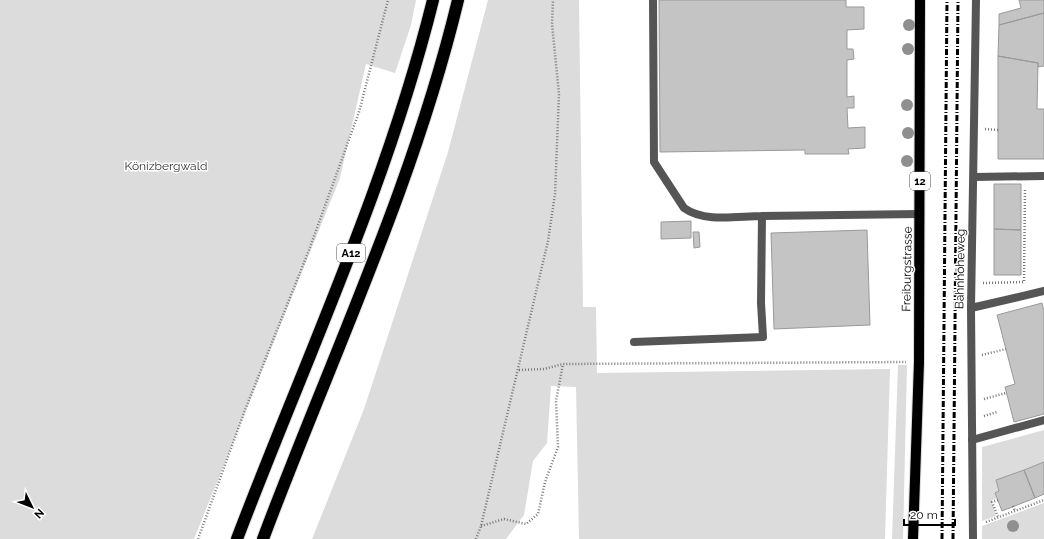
<svg xmlns="http://www.w3.org/2000/svg" width="1044" height="539" font-family="Raleway,sans-serif">
<style>
.green{fill:#dcdcdc}
.building{fill:#c4c4c4;stroke:#999}
.lines{fill:none;stroke-linecap:round;stroke-linejoin:round}
.primary-casing{stroke:#dbdbdb;stroke-width:12}
.highway-casing{stroke:#dbdbdb;stroke-width:14}
.path{stroke:#777;stroke-width:2.5;stroke-dasharray:1 2;stroke-linecap:butt}
.lane{stroke:#555;stroke-width:8}
.street{stroke:#555;stroke-width:8}
.primary{stroke:#000;stroke-width:10}
.highway{stroke:#000;stroke-width:12}
.rail{stroke:#000;stroke-width:3;stroke-dasharray:6 2 1 2;stroke-linecap:butt}
.tree{fill:#8f8f8f}
.labels{text-anchor:middle;stroke-width:3;stroke-linejoin:round;paint-order:stroke}
.shield{fill:#fff;stroke:#4c4c4c;stroke-width:1}
.shield-label{font-size:11px;font-weight:bold;fill:#000}
.park-label{font-size:12px;fill:#333;stroke:#fff}
.street-label{font-size:12px;fill:#000;stroke:#fff}
</style>
<rect width="100%" height="100%" fill="#fff"/>
<path class="green" d="M0 0H416L411 25 395 73 366 64 340 178 194 539H0Z
M488 0H579L583 307H596L597 373 890 369 885 539H579L576 387 551 386 547 443 533 461 524 515 506 539H312L364 409 448 152Z
M898 365H907L903 539H892Z
M1044 430V462L996 480 999 491 997 498 991 501 996 516 982 521V447Z
M1044 503V539H982V526Z"/>
<path class="building" d="M659 0H846V7H864V29L847 30V49H853L854 59 847 60V97L854 96V108H847L848 128 865 127V148L848 149 849 154H805V150L660 152Z
M1019 0H1044V13L999 25V14L1021 8Z
M1044 13V66L1038 67V63L998 56 999 25Z
M998 56 1038 63 1037 109H1044V159H998Z
M994 184H1021V230L994 229Z
M691 221V238L661 239V222Z
M994 229 1021 230V275H994Z
M867 230 870 325 774 329 771 233Z
M693 232H699L700 247 694 248Z
M1042 303 1044 311V414L1014 422 1005 387 1015 384 997 315Z
M1044 462V494L1035 498 1024 470Z
M1024 470 1035 498 1002 511 995 493 999 491 996 480Z"/>
<g class="lines">
<g class="primary-casing">
<path id="primary" d="M913 539 919 362 920 0"/>
</g>
<g class="highway-casing">
<path id="highway" d="M237 539C305 360 387 186 433 0
M263 539C330 360 413 187 458 0"/>
</g>
<path class="path" d="M985 129 998 130
M983 283 1024 282 1025 188
M982 355 1006 349
M519 370 544 369 563 364 906 362
M984 399 1006 393
M984 416 997 412
M998 500 992 502 998 517
M1013 506 1015 511
M986 522 1044 500
M481 526 504 519 526 524 538 514 545 482 558 447 556 401 563 364
M198 539 245 410 309 250 359 112 388 0
M476 539 481 526 548 241 555 194 559 94 552 24 553 0"/>
<path class="lane" d="M653 0 654 162 684 208C705 223 738 216 762 216
M971 308 1044 291
M634 342 763 337 761 303 762 216 920 214
M972 440 1044 420"/>
<path class="street" d="M974 177 1044 176
M973 539 971 308 976 0"/>
<use href="#primary" class="primary"/>
<use href="#highway" class="highway"/>
<path class="rail" d="M942 539 947 0
M953 539 958 0"/>
</g>
<g class="tree">
<circle cx="909" cy="25" r="6"/>
<circle cx="908" cy="49" r="6"/>
<circle cx="907" cy="105" r="6"/>
<circle cx="908" cy="133" r="6"/>
<circle cx="907" cy="161" r="6"/>
<circle cx="1013" cy="526" r="6"/>
</g>
<g class="labels">
<g class="shield">
<rect x="910" y="172" width="20" height="18" rx="3"/>
<rect x="337" y="244" width="28" height="18" rx="3"/>
</g>
<g class="shield-label">
<text x="920" y="185">12</text>
<text x="351" y="257">A12</text>
</g>
<g class="park-label">
<text x="166" y="170">Könizbergwald</text>
</g>
<g class="street-label">
<text transform="translate(907 269) rotate(-89)" y="4">Freiburgstrasse</text>
<text transform="translate(960 269) rotate(-89)" y="4">Bahnhöheweg</text>
</g>
</g>
<g transform="translate(32 507) rotate(133)" stroke="#ffffff" stroke-width="3" paint-order="stroke">
<path d="M0-3L7 15L0 10L-7 15Z" fill="#000000"/>
<text y="-6" font-size="11" font-weight="bold" text-anchor="middle" fill="#000000">N</text>
</g>
<path d="M904 519v6h51v-6" fill="none" stroke="#000000" stroke-width="2"/>
<text x="910" y="519" font-size="12" fill="#000000" stroke="#ffffff" stroke-width="3" paint-order="stroke">20 m</text>
</svg>
